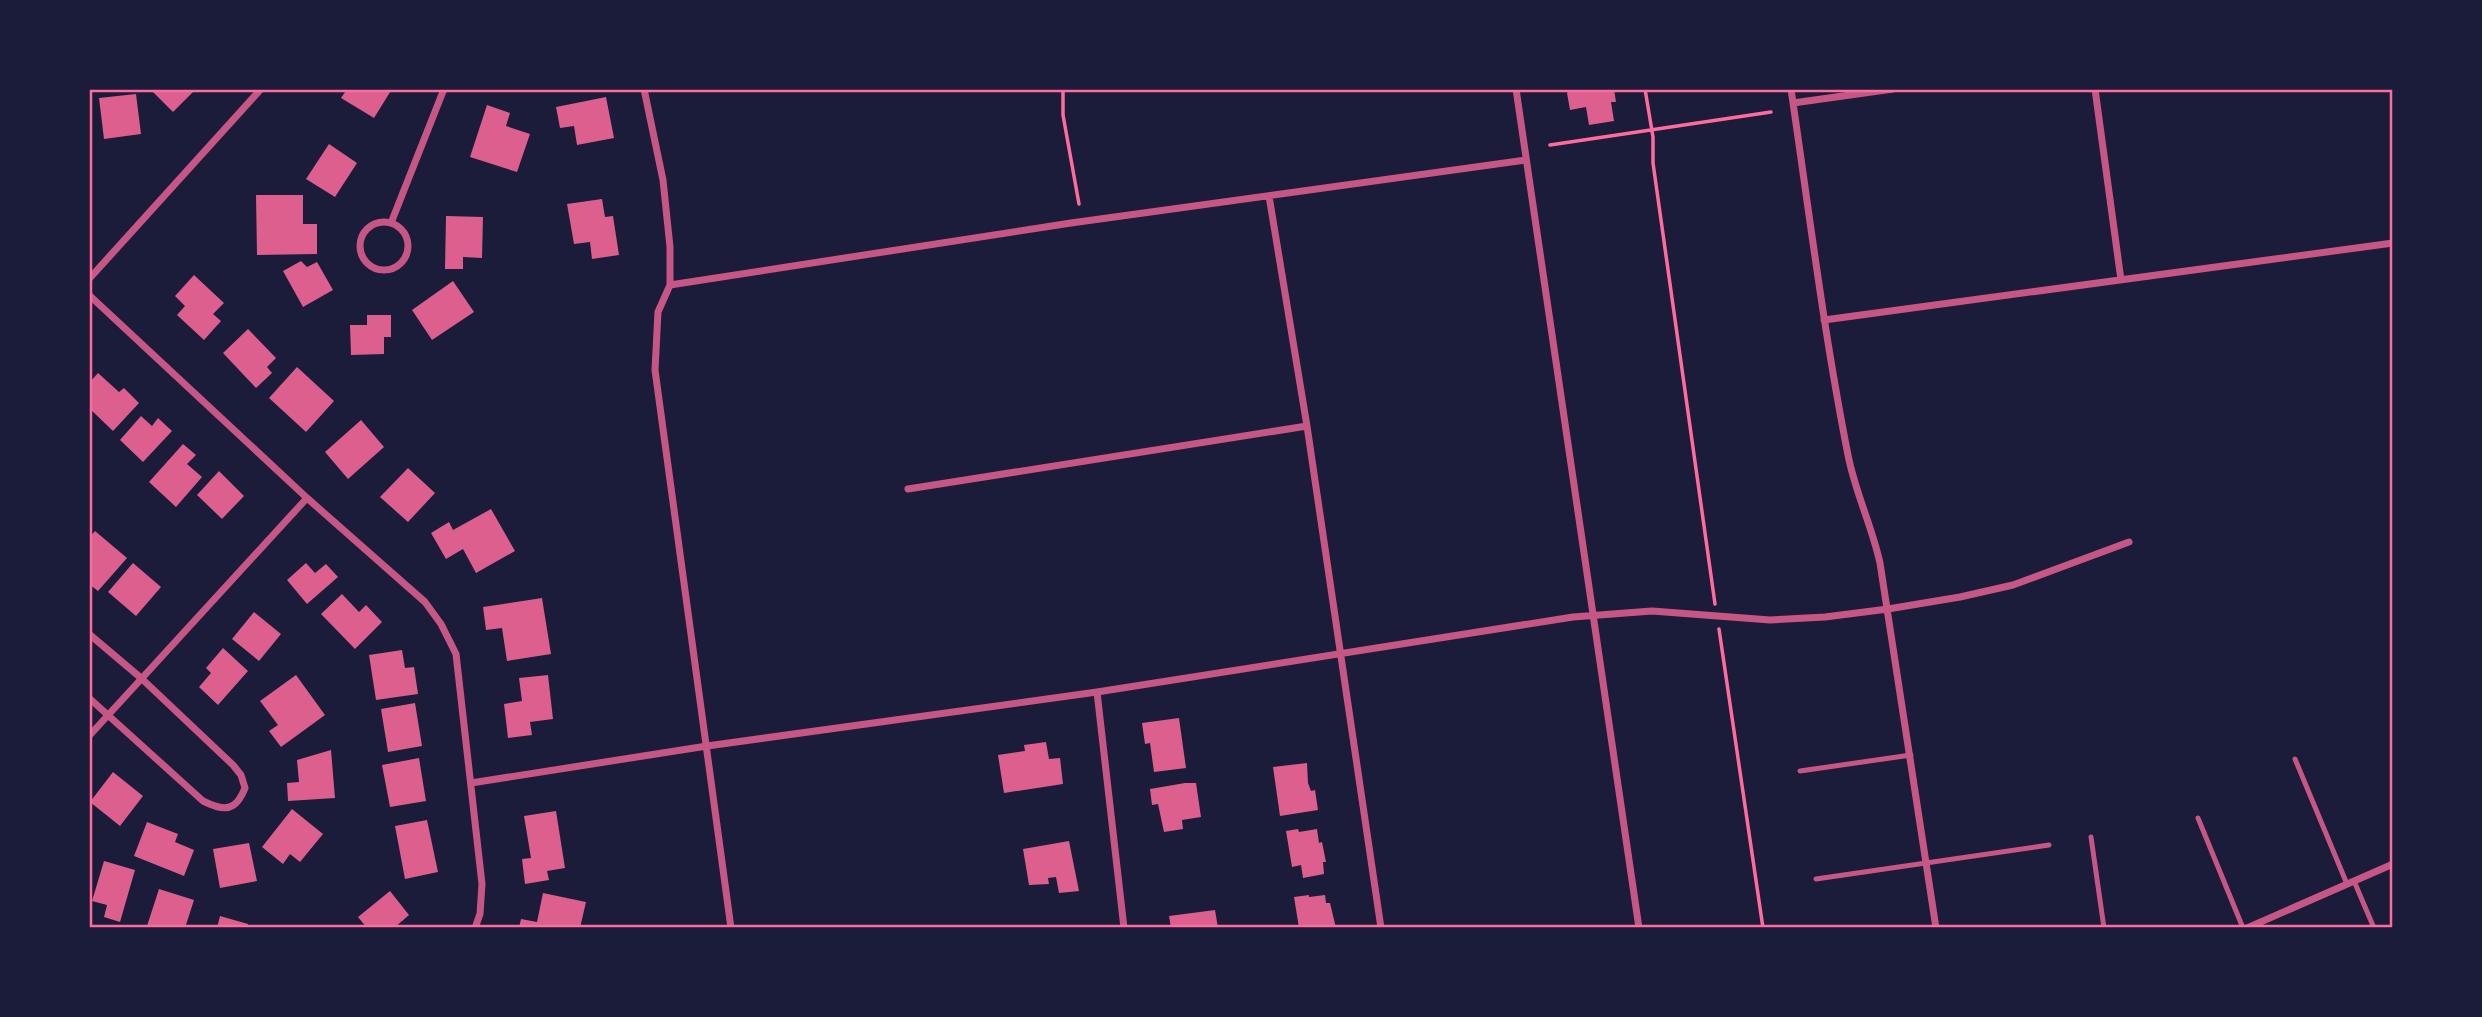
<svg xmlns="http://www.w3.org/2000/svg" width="2482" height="1017" font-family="Barlow,sans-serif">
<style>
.building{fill:#dd5f8e}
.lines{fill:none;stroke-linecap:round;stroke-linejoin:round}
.path{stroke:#ff6b9d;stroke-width:3.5}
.service{stroke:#c65784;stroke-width:5}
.minor{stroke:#c65784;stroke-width:7}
.neatline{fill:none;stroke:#ff6b9d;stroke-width:2.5}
</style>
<rect width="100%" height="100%" fill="#1b1b3a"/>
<path class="building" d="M150 89H196L173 112Z
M347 89H392L374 118 341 98Z
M1570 89H1614L1616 102H1611L1614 121 1589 125 1586 107 1570 110 1567 93Z
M136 94 141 134 104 139 99 98Z
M606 97 614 138 577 145 574 126 560 128 556 107Z
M487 105 510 113 506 126 530 134 517 172 470 157Z
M329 144 357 163 335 197 306 179Z
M256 195H303V224H317V254L257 255Z
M602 199 605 217 613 216 619 255 592 259 590 242 574 244 567 204Z
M446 216 483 217 482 258 463 257V269H445Z
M301 261 307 267 317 262 333 290 303 307 283 271Z
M194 275 224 303 213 314 221 321 204 340 177 315 185 306 175 296Z
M453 281 474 312 432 340 412 310Z
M367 315H391V337H384V354L351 355 350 325H367Z
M248 329 276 358 267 367 272 373 256 388 223 353Z
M297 367 334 401 306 432 269 398Z
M98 373 119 392 124 388 139 403 113 431 89 408V383Z
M141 416 152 426 158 418 172 431 143 462 120 440Z
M361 420 384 447 348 479 325 452Z
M183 444 196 455 187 464 202 477 176 507 149 482Z
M408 468 435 493 408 522 380 497Z
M219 471 244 496 222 519 197 495Z
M491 509 515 551 476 573 463 549 446 559 431 533 449 522 453 530Z
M95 531 127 558 98 591 89 584V538Z
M133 563 161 587 136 616 108 592Z
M306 563 315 573 326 564 338 577 307 604 287 580Z
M342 594 359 612 366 605 382 622 355 649 321 614Z
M542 598 551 654 507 661 502 628 486 630 483 607Z
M254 612 281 634 259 661 232 639Z
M223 648 248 671 218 705 199 687 211 673 206 668Z
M402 650 405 668 414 667 418 694 376 700 369 655Z
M296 675 325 715 281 747 269 731 278 725 260 701Z
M548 675 553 719 530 722 532 735 508 738 504 704 522 701 519 678Z
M415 703 422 746 388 752 381 709Z
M1179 718 1186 768 1154 772 1150 743 1145 744 1142 723Z
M1046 742 1049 759 1060 758 1063 784 1004 793 998 755 1025 751 1024 745Z
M331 750 335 798 288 801 287 783 299 782 297 760Z
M419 758 426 801 390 807 382 765Z
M1307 763 1308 783 1311 791 1315 790 1318 810 1280 816 1273 767Z
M113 772 143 796 120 826 90 802Z
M1185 783H1196L1201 817 1182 820 1183 829 1164 832 1158 804 1152 805 1150 789Z
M292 809 323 834 300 862 290 854 283 864 262 847Z
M556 811 565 868 547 871 549 880 525 884 522 859 531 858 524 816Z
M427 820 438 872 405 879 395 826Z
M147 822 178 834 175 842 194 850 184 876 134 856Z
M1298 829 1299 832 1317 829 1319 843 1322 842 1326 862H1323L1324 874 1303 878 1301 865 1292 867 1286 831Z
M1069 841 1079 891 1059 893 1056 877 1048 878 1049 884 1029 885 1023 849Z
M249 843 257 881 220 888 213 849Z
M104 861 135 870 120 922 104 917 107 905 92 901Z
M159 889 194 900 185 928 147 926Z
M390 891 409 915 394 928H367L358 917Z
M543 893 586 902 580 928H519L521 919 537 922Z
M1309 895V897L1325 895 1326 903H1330L1336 928H1299L1294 897Z
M1215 910 1218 928H1171L1169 916Z
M220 916 248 924 247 928H217Z"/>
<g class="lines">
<path class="path" d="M1063 89V115L1079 204
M1645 89 1653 137V163L1715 604
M1550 145 1771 112
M1719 629 1763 928"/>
<path class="service" d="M2295 759 2347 884
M1800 771 1911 755
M2198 818 2243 928
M2091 837 2104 928
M1816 879 2049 845
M2354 881 2374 928"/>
<path class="minor" d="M644 89 663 180 670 247V285L658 312 655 370 731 928
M1516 89 1639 928
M1791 89C1809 211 1824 334 1848 455 1855 492 1872 526 1880 563L1936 928
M2095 89 2121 280
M1793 103 1893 89
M1269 196 1307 426 1381 928
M360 246a24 24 0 1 1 48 0a24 24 0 1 1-48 0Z
M391 223 444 89
M89 279 261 89
M670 285 1071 223 1526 160
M89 295 307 498 425 602 441 624 456 654 482 884 480 914 475 928
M1824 320 2393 243
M908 489 1307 426
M89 634 141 678 233 765 241 775 245 788C236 811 225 812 203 801L89 698
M1097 692 1124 928
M89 736 307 498
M471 783 707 746 1097 692 1573 617 1652 611 1770 620 1825 617 1888 609 1960 597 2013 585 2129 542
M2247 928 2393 864"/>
</g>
<rect width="2482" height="1017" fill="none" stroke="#1b1b3a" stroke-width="182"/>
<rect x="91" y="91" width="2300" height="835" class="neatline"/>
</svg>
